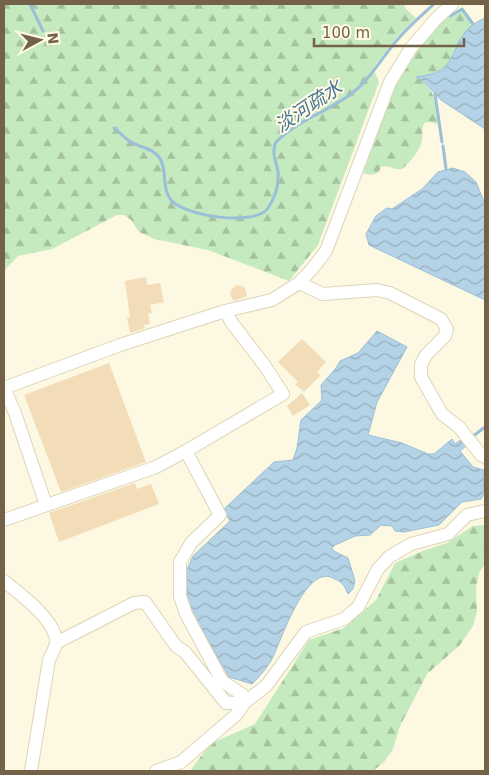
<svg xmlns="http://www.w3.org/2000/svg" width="489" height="775" font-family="'DejaVu Sans','Noto Sans JP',sans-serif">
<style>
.forest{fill:url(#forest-firs)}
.water{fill:url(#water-waves);stroke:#9bbfd8}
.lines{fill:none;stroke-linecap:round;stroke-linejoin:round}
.stream{stroke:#9bbfd8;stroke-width:3}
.building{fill:#f2ddb8}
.minor-casing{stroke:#ddd4b9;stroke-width:14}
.minor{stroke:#fff;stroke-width:12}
.labels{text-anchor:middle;stroke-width:4;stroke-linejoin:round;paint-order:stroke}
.water-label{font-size:19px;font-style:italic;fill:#467595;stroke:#fffbe7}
</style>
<defs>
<pattern id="forest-firs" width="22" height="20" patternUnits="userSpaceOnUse" patternTransform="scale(1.25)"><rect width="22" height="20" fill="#c6eabf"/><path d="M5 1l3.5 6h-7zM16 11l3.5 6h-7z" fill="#a5c19d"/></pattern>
<pattern id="water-waves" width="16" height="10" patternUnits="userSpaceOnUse" patternTransform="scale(1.25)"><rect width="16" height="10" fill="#b5d3e6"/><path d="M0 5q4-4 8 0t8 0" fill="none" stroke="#98afbc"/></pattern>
</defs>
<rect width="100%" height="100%" fill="#fcf8e1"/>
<path class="forest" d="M4 4H404L405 8 416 18 398 36 373 68 379 82 318 245 289 281 208 250 154 239 139 232 131 220 124 215H117L52 249 18 256 4 271Z
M462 10 472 25C458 38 455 64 436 72 430 75 423 76 416 77 437 91 435 101 438 124L429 122 424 123C421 129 423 133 422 139 421 150 410 162 402 169 395 171 388 164 381 167L378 173C372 175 367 175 360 172L388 98 413 52 447 15 449 17Z
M485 525V564L479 573 476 587 477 611 473 626 460 645 427 674 400 726 393 749 384 762 373 771H190L210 744 255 724 309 640 344 628 376 600 395 563 425 550 447 543 473 526Z"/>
<path class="water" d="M485 18V129L441 100 424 82 416 77C422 76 429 75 435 73 453 66 455 45 466 31 471 25 478 21 485 18Z
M453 168 465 172 476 182 485 204V300L369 245 366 234 376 216 387 208 392 209 422 189 438 172Z
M377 331 407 347 377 402 368 435 402 443 428 454H434L452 439 455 444 462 439 467 445 460 451 473 467 484 470 483 496 481 499 462 502 439 525 404 532 395 531 392 526 381 525 370 535 355 536 335 545 332 548 334 551 348 558 355 581 353 589 348 594C343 583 343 583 333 578 306 564 281 640 273 657 268 667 260 676 252 684L229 677 189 607 185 574 193 556 230 521 224 509 274 462 293 460 297 448 301 420 322 400 321 385 336 368 340 361 358 353Z"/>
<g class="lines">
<path class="stream" d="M30 4 43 31
M449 14 450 16 462 9 473 24
M435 94 442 142
M114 128C119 132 124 137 129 141 138 147 153 148 159 157 168 169 161 188 171 200 184 216 255 227 268 208 275 198 279 184 278 171 276 161 271 152 276 142 298 120 327 112 351 94 371 79 382 57 398 39 409 26 422 15 434 4
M443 146 446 169
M472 437 485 427"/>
</g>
<path class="building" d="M146 277 147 285 160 283 164 302 150 305 152 313 148 314 150 324 144 325 145 328 130 333 127 318H130L125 281Z
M237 285 242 286 245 288 247 296 234 301 230 295 231 290Z
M302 339 326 362 317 372 321 375 304 392 295 384 298 382 278 362Z
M109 363 146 462 61 492 24 395Z
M302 393 310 405 293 416 287 406Z
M135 483 137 489 151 484 159 504 59 542 49 513Z"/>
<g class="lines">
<g class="minor-casing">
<path id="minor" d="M299 283 323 294 377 290 390 293 441 319 447 329 445 336 426 355 421 364V377L442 414 459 427 481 455 485 457
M4 388 120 345 225 311 272 300 299 283 312 269 326 251 390 82 411 48 436 19 452 4
M4 388 15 413 46 505
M186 451 220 515 191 543 180 562V596L186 614 222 681 243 695 245 702
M4 520 156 467 186 451 283 394 265 366 232 323 225 311
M4 581C20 594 56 620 56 642 56 647 51 655 49 660L31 771
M56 643 134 603 145 602 176 646 185 652 226 703 245 702
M156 771 181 762 236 715 245 702 266 686 306 632 344 619 358 607 378 569 389 557 411 544 448 534 467 515 485 511"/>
</g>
<use href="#minor" class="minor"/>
</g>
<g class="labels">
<g class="water-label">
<text transform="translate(308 106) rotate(-34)" y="7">淡河疏水</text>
</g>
</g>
<rect width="489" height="775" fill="none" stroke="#736247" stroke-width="10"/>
<g transform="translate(40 40) rotate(83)" stroke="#fffbe7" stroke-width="4" paint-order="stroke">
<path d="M0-4L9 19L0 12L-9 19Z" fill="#736247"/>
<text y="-8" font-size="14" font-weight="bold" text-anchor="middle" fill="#736247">N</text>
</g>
<path d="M314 38v8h150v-8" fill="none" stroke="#736247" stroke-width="2.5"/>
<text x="322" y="38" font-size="15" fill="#736247" stroke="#fffbe7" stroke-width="4" paint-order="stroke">100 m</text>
</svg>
